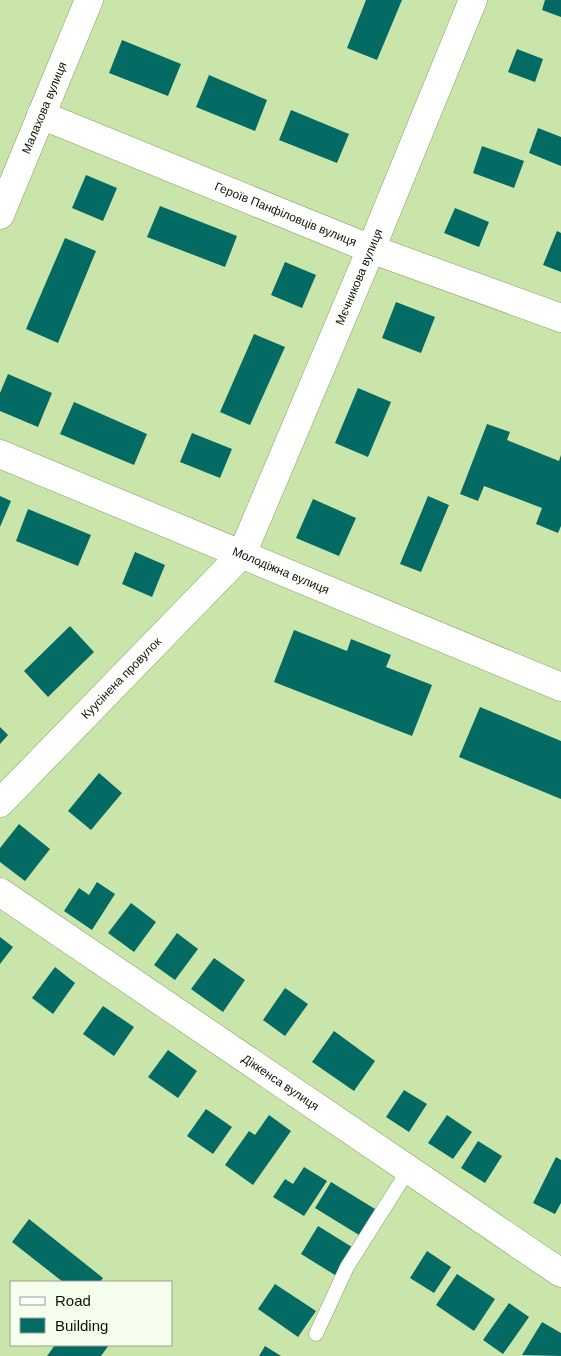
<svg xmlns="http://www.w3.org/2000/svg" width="561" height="1356" font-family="Arial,sans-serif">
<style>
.building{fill:#046b64}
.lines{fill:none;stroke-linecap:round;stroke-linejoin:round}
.lane-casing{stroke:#869e67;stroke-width:15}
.street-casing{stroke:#869e67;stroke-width:29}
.lane{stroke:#fff;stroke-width:14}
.street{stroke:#fff;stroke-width:28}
.labels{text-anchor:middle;stroke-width:5;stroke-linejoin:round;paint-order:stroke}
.street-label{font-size:12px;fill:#0c1502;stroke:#f6feed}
</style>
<rect width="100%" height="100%" fill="#cae5aa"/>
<path class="building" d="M366 0H402L377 60 347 48Z
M545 0H561V17L542 10Z
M122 40 181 64 168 96 109 73Z
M517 49 543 59 535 82 508 72Z
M209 75 267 100 255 131 196 107Z
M291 110 349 134 337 163 279 140Z
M538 128 561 137V166L529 153Z
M482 146 524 161 514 188 473 173Z
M86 175 117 188 103 221 72 208Z
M160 206 237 236 225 267 147 237Z
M455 208 489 222 479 247 444 233Z
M557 231 561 233V272L543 265Z
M65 238 96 251 58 343 26 329Z
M285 262 316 275 302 308 271 295Z
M396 302 435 317 421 353 382 338Z
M254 334 285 347 250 425 220 412Z
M8 374 52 393 38 427 0 411V393Z
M358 388 391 402 368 457 335 443Z
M74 402 147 434 134 465 60 434Z
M487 424 510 432 507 440 559 461 561 455V526L558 533 536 524 542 508 484 486 478 501 460 494Z
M192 433 232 449 220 478 180 462Z
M0 496 11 501 0 527Z
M428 496 449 505 421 572 400 564Z
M313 499 356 518 339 556 296 538Z
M28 509 91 535 78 566 16 541Z
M135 552 165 565 152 597 122 584Z
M70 626 94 652 48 697 24 671Z
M294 630 347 651 351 639 391 655 386 667 432 685 412 736 274 682Z
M480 707 561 741V799L459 757Z
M0 727 8 735 0 744Z
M99 773 122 793 91 830 68 811Z
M19 824 50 849 25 881 0 862V848Z
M97 882 115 894 92 930 64 911 79 888 89 895Z
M131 903 156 922 134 952 108 933Z
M177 933 198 949 175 980 154 965Z
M0 937 13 947 0 964Z
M214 958 245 980 223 1012 191 989Z
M55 967 75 983 53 1014 32 998Z
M285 988 308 1004 285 1036 263 1020Z
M103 1006 134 1027 114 1056 83 1034Z
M334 1031 375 1061 354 1091 312 1062Z
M168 1050 197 1071 178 1098 148 1077Z
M404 1090 427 1104 409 1132 386 1117Z
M206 1109 232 1127 213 1154 187 1136Z
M269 1115 291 1131 253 1185 225 1165 249 1131 255 1135Z
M447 1115 472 1132 453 1159 428 1143Z
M478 1141 502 1156 485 1183 461 1168Z
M556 1157 561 1160V1203L555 1214 533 1203Z
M304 1167 327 1181 304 1216 273 1197 285 1179 293 1184Z
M331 1182 375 1209 359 1235 315 1208Z
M29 1219 103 1278 100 1282H63L12 1242Z
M318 1226 352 1247 335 1275 301 1254Z
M427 1251 451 1267 434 1293 410 1278Z
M457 1274 495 1299 474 1331 436 1305Z
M275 1284 316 1311 298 1337 258 1309Z
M509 1303 529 1317 503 1354 483 1340Z
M542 1322 561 1333V1356L522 1355Z
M55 1345H109L101 1356H47Z
M265 1346 281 1356H259Z"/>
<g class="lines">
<g class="lane-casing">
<path id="lane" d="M316 1334 347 1267 409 1169"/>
</g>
<g class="street-casing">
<g id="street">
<path id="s1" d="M41 115 371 249 561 318"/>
<path id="s2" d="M0 215 89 0"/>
<path id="s3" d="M0 454 561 687"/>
<path id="s4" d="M0 803 242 554 371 249 473 0"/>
<path id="s5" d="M0 892 561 1273"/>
</g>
</g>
<use href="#lane" class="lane"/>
<use href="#street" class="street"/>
</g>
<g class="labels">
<g class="street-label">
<text dy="4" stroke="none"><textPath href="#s2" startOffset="116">Малахова вулиця</textPath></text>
<text dy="4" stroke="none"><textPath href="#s1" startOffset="264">Героїв Панфіловців вулиця</textPath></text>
<text dy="4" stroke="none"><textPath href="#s4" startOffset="648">Мєчникова вулиця</textPath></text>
<text dy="4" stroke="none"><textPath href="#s3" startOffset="304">Молодіжна вулиця</textPath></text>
<text dy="4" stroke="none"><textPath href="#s4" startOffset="174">Куусінена провулок</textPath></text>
<text dy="4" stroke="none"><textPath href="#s5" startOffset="339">Діккенса вулиця</textPath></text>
</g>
</g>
<rect x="10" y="1281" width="162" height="65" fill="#f6feed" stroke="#98a18f"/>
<rect x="20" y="1297" width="25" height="8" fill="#ffffff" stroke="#98a18f"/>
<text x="55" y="1306" font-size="15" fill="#0c1502">Road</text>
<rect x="20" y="1318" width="25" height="15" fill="#046b64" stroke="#98a18f"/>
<text x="55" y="1331" font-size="15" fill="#0c1502">Building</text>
</svg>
